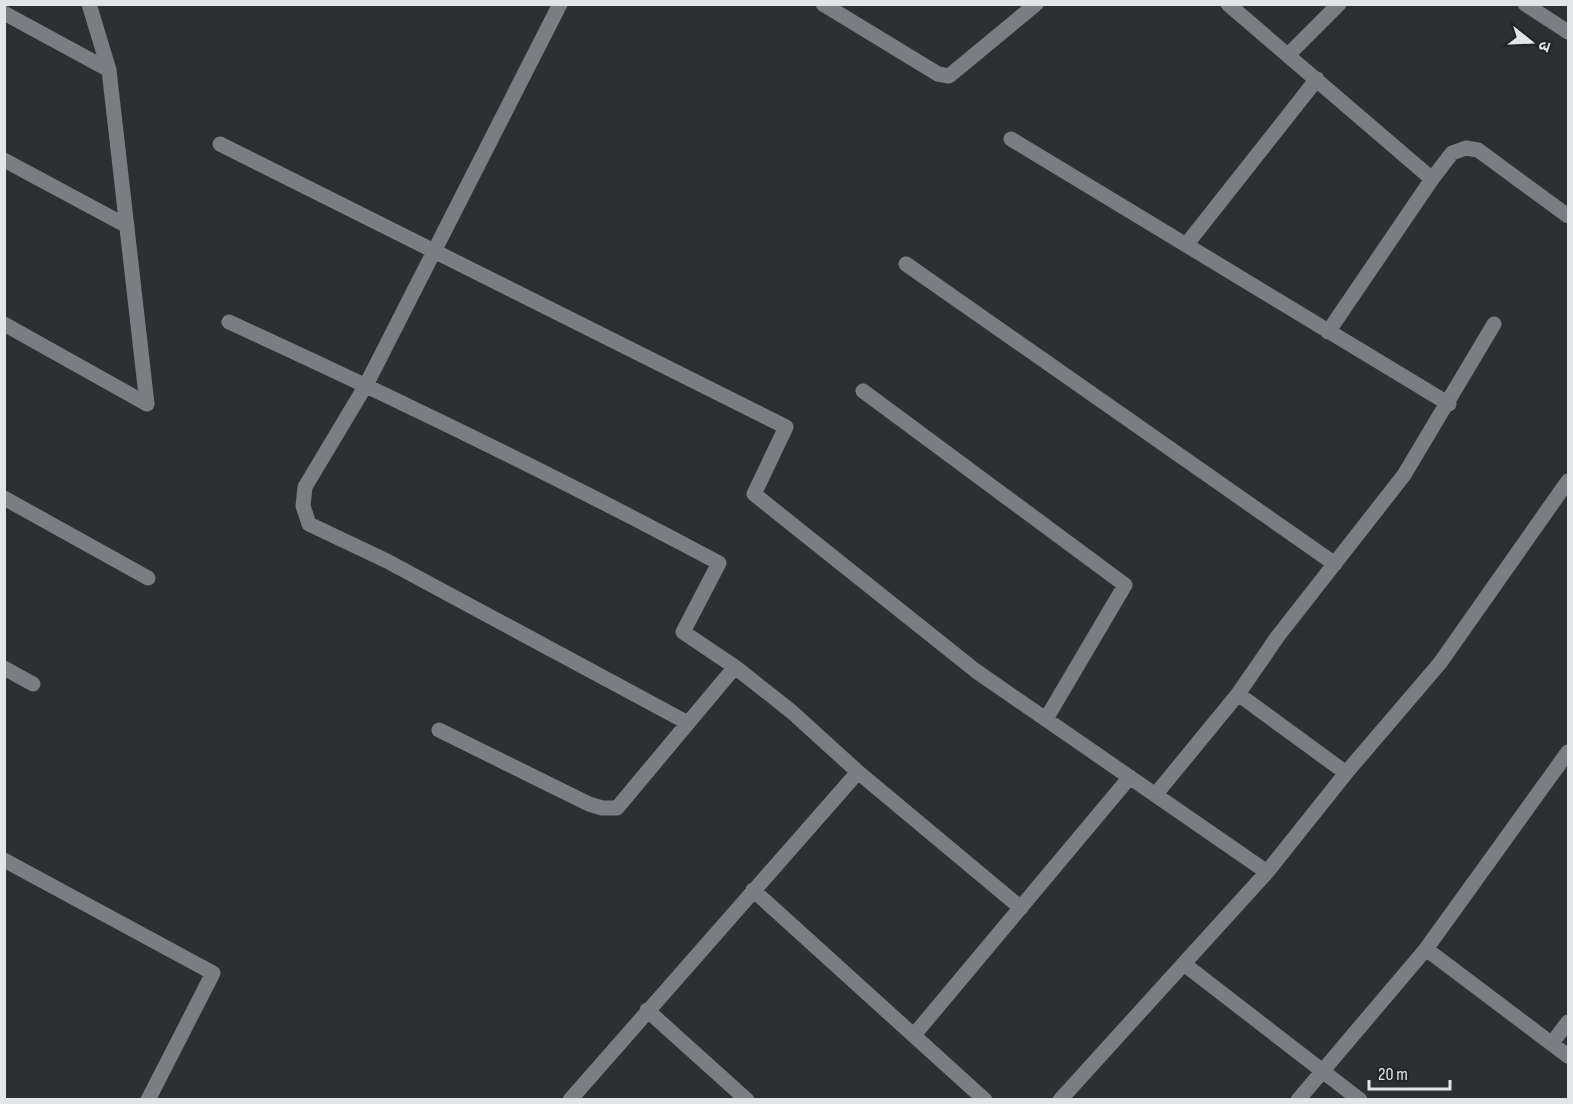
<svg xmlns="http://www.w3.org/2000/svg" width="1573" height="1104" font-family="'Sofia Sans Condensed','Noto Sans Devanagari',sans-serif">
<style>
.lines{fill:none;stroke-linecap:round;stroke-linejoin:round}
.minor{stroke:#797e82;stroke-width:15}
</style>
<rect width="100%" height="100%" fill="#2c3033"/>
<g class="lines">
<path class="minor" d="M89 4 109 70 147 404
M560 4 366 385 305 487 303 506 309 524 387 561 688 723 735 667
M823 4 938 74 949 76 1036 4
M1228 4 1432 179
M1525 4 1568 32
M4 13 109 70
M1288 55 1339 4
M1011 139 1449 404
M220 144 786 427 754 494 976 671 1267 872
M4 160 127 226
M1186 245 1317 79
M906 264 1335 564
M229 322C395 398 558 477 719 563L683 632 735 667 792 712 858 772 1021 908
M4 324 147 404
M1328 332 1432 179 1452 153 1466 148 1478 150 1568 216
M863 391 1125 585 1046 719
M4 498 148 578
M4 668 33 684
M1238 694 1346 773
M439 730 589 804 602 808H617L688 723
M1156 794 1238 694 1278 636 1404 475 1494 324
M4 860 213 973 148 1100
M753 890 985 1100
M1426 949 1568 1056
M1184 964 1360 1100
M647 1010 747 1100
M914 1035 1130 777
M1552 1043 1568 1022
M570 1100 858 772
M1060 1100 1267 872 1346 773 1440 663 1568 481
M1298 1100 1426 949 1568 752"/>
</g>
<rect width="1573" height="1104" fill="none" stroke="#e2e5e7" stroke-width="12"/>
<g transform="translate(1531 42) rotate(108)" stroke="#222629" stroke-width="4.5" paint-order="stroke">
<path d="M0-4.5L10 22L0 15L-10 22Z" fill="#e2e5e7"/>
<text y="-9" font-size="16" font-weight="bold" text-anchor="middle" fill="#e2e5e7">उ</text>
</g>
<path d="M1369 1080v9h81v-9" fill="none" stroke="#e2e5e7" stroke-width="3"/>
<text x="1378" y="1080" font-size="18" fill="#e2e5e7" stroke="#222629" stroke-width="4.5" paint-order="stroke">20 m</text>
</svg>
